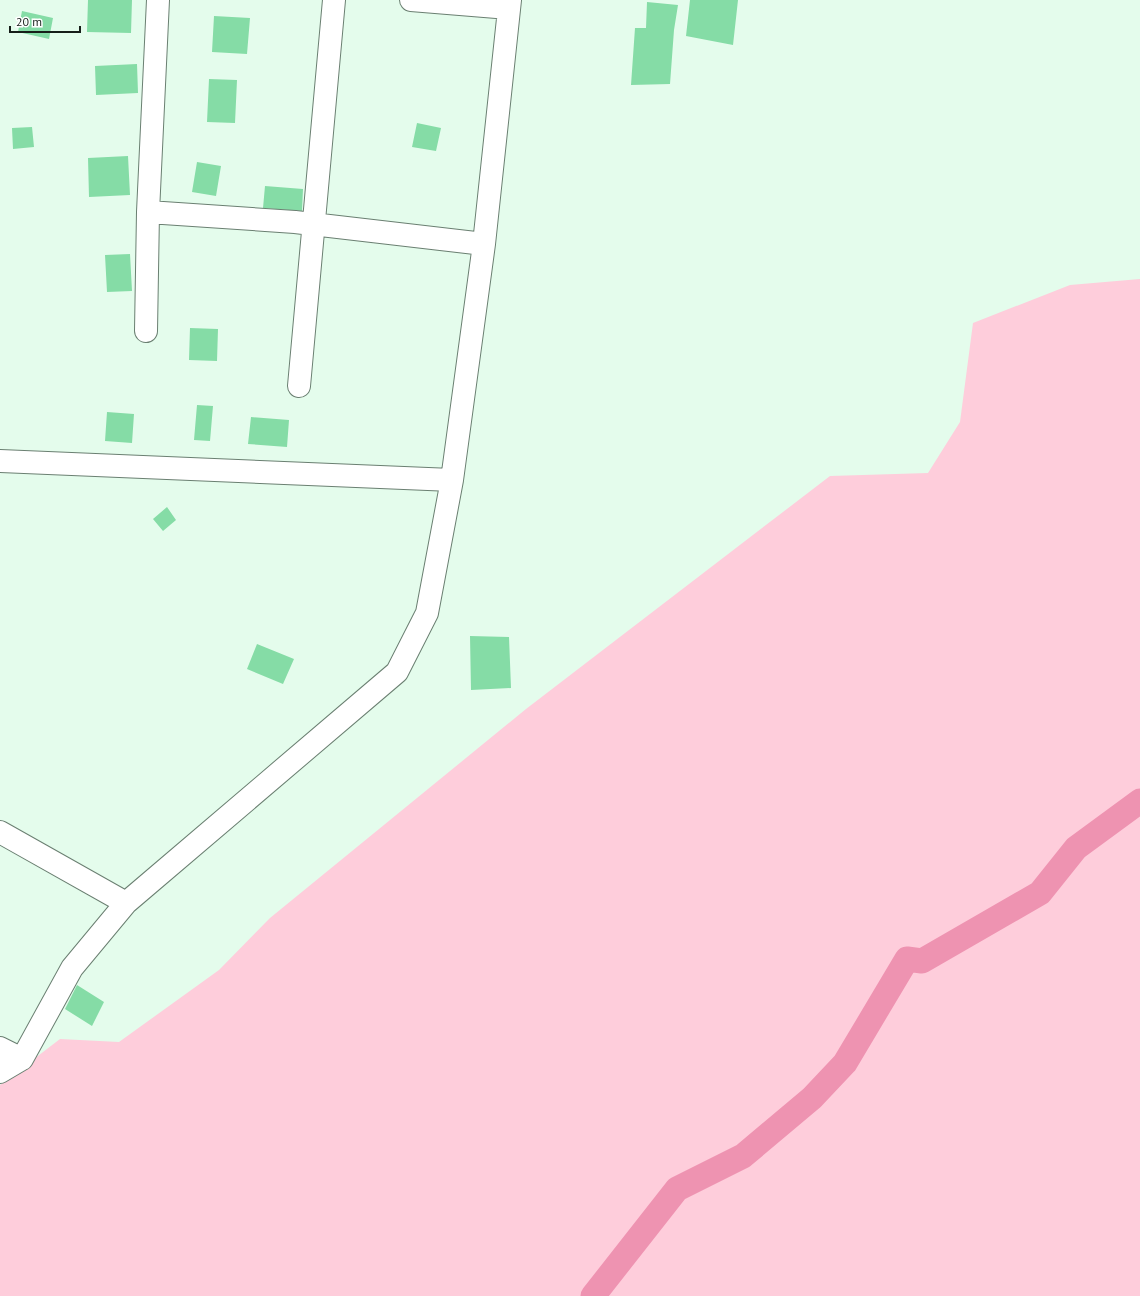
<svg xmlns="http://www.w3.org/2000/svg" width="1140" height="1296" font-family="'PT Sans',sans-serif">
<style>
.green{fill:#fecddb}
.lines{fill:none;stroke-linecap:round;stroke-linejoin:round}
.canal{stroke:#ee93b1;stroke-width:25}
.building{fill:#85dca6}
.street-casing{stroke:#6a7f71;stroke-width:24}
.street{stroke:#fff;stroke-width:22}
</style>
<rect width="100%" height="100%" fill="#e4fcec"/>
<path class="green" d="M1140 279V1296H0V1085L60 1039 119 1042 219 970 270 918 526 709 830 476 928 473 960 422 973 323 1070 285Z"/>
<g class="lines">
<path class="canal" d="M593 1296 677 1189 743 1156 812 1098 845 1063 907 959 922 961 1040 893 1076 848 1140 801"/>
</g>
<path class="building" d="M88 0H132L131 33 87 32Z
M690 0H738L733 45 686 36Z
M647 2 678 5 674 30 670 84 631 85 635 28H646Z
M22 11 53 18 49 39 18 32Z
M214 16 250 18 247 54 212 52Z
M137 64 138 93 96 95 95 66Z
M209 79 237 80 235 123 207 122Z
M417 123 441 128 436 151 412 147Z
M32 127 34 147 13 149 12 128Z
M128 156 130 195 89 197 88 158Z
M197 162 221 166 216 196 192 192Z
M265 186 303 189 302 211 263 208Z
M130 254 132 291 107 292 105 255Z
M190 328 218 329 217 361 189 360Z
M197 405 213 406 210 441 194 440Z
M107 412 134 414 132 443 105 441Z
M251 417 289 420 287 447 248 444Z
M167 507 176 520 163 531 153 519Z
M470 636 509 637 511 688 471 690Z
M257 644 294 659 283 684 247 669Z
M77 985 104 1002 92 1026 65 1009Z"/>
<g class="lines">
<g class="street-casing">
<path id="street" d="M411 0 509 8
M148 212 295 222 484 244
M146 331 148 212 158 0
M299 386 334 0
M0 461 452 480
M0 832 126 903
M0 1048 22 1059
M0 1072 22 1059 72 968 126 903 397 672 427 613 452 480 484 244 510 0"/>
</g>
<use href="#street" class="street"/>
</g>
<path d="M10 26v6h70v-6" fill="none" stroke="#161e19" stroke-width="2"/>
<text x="16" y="26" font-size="12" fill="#161e19" stroke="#ffffff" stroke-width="3" paint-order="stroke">20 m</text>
</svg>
